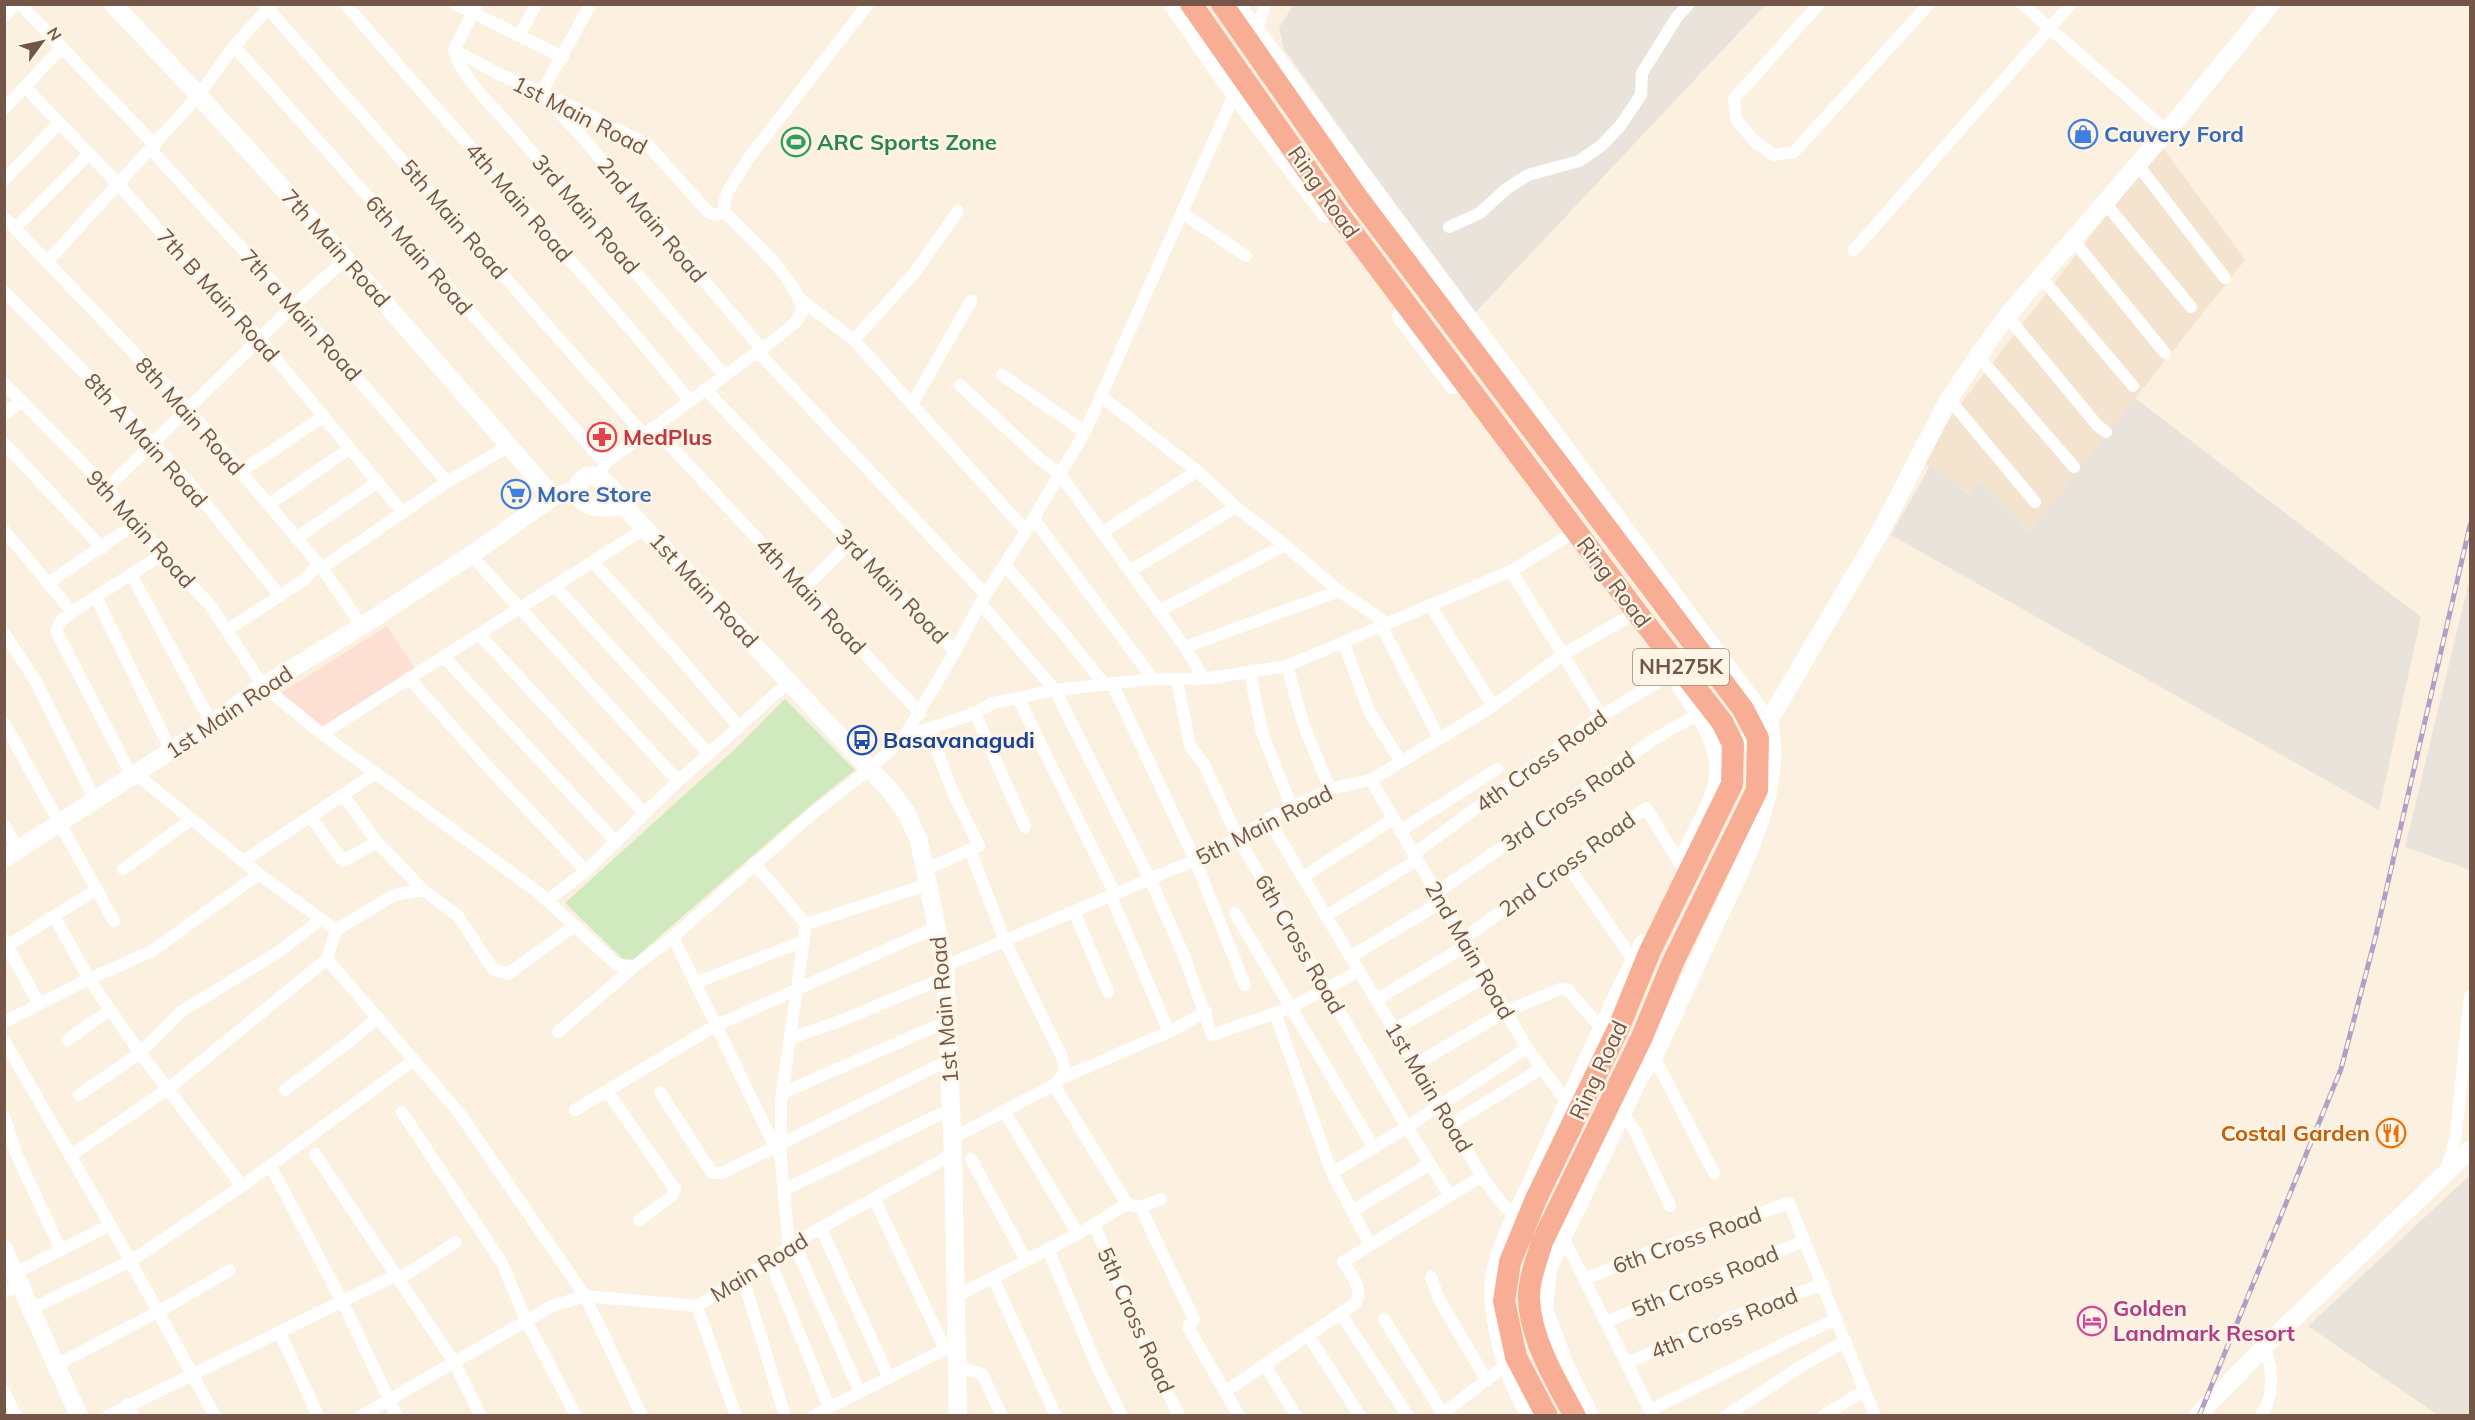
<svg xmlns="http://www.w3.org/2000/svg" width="2475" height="1420" font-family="Mulish,sans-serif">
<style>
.residential{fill:#f4e3ce}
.commercial{fill:#fddfd3}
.industrial{fill:#eae3dc}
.green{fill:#d0e9bf}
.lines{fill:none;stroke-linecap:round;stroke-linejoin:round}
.street{stroke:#fff;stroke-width:12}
.secondary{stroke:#fff;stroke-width:18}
.highway{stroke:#f8ae95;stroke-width:22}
.rail-casing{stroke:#b39fc5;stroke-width:5}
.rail{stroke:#fff5e6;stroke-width:3;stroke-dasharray:9;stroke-linecap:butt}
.labels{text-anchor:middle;stroke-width:5;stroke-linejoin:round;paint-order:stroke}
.shield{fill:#fff5e6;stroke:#9d8677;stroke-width:1.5}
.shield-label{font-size:21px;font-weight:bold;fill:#735647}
.street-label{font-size:22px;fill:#735647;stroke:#fff5e6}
.shop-label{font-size:22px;font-weight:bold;fill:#366cbe;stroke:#fff5e6;text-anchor:start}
.leisure-label{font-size:22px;font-weight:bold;fill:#27864d;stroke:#fff5e6;text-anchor:start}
.health-label{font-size:22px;font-weight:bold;fill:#be3a42;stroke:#fff5e6;text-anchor:start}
.transit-label{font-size:22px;font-weight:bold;fill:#164399;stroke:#fff5e6;text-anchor:start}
.food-label{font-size:22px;font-weight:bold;fill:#c56008;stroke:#fff5e6;text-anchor:end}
.hotel-label{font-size:22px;font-weight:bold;fill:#b23c85;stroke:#fff5e6;text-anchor:start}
</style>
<rect width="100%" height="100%" fill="#fcf1e0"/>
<path class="residential" d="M2161 145 2245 260 2029 532 1981 482 1970 494 1918 459Z"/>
<path class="commercial" d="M387 626 415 669 322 727 281 693Z"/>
<path class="industrial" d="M1294 4 1765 5 1473 315 1284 49 1279 28Z
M2135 398 2421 617 2379 810 1891 535 1930 466 1969 494 1981 482 2029 532Z
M2470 577V870L2405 847Z
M2470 1175V1415H2438L2308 1326Z"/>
<path class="green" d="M785 699 855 770 811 805 628 964 565 903 735 749Z"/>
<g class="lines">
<path class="street" d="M20 4 155 145
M264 4 644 435
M345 4 634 333 690 401
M455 4 563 57
M477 4 454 50 499 74 569 105 648 145 708 212 716 215 725 212C751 240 793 274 803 310L796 322 778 337 605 463 599 476
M591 4 541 93 584 139 761 348
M1819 4 1734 99 1736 119 1754 141 1774 155 1794 152 1929 4
M2022 4 2167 131
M1255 35 1265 4
M519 36 536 4
M234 46 605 463
M454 50C462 76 483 97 501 116L724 375
M25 87 119 185 187 262 259 338 402 512
M4 109 61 48
M151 150 294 305 447 482
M2138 165 2225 278
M4 180 59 123
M2105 203 2191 307
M725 212 724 203 728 191 748 159 868 4
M1182 213 1246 256
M4 217 187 408 322 568 362 626
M1449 227 1480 213 1506 189 1528 175 1579 161 1601 146 1620 126 1641 95 1642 73 1677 17 1689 4
M15 228 89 154
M2073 240 2165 353
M1854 250 2071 4
M47 262 199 95 234 46 272 4
M2041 277 2133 386
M4 291 136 425 189 483 280 596
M800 299 854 340 1026 531
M2007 316 2097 425 2106 432
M854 340 915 272 958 211
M757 351 986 595
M1978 356 2074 467
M1002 375 1085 432
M4 383 107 488 170 563 210 605 263 686 322 734 539 893 617 965 635 966 673 937 812 814 870 769 904 737 955 652 980 603 1026 531 1085 432 1236 90
M960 385 1041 460 1059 473 1185 647 1204 679
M705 389 955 652
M1102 397 1197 471 1236 507 1285 545 1339 591 1388 624
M1949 399 2035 502
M912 404 971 301
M4 415 21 401
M653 427 920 713
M4 443 102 548
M240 472 324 416
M107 488 294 305 347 258
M268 505 350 448
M1033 518 1153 679
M4 530 72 612
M1103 532 1197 471
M296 538 378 482
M471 555 678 781
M593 562 674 651 739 727
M1005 565 1061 630 1104 684
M322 568 447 482 509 446
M1130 571 1236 507
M1511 571 1601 716
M131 574 212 724
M48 583 136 523
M555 586 709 754
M804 588 851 542
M96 597 171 751
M980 603 1055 690 1150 879 1185 958 1212 1035 1292 1007 1359 971
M1430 605 1493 706
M1159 611 1285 545
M1382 627 1439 738
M227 630 304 580 318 564
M4 633 35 680 95 800
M479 634 644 813
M1344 644 1369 711 1401 762
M1185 647 1339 591
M443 656 616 842
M1287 666 1304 726 1330 789
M1250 673 1262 732 1292 808
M409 678 490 769 586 871
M1177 680 1190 746 1204 764 1238 838 1407 1127 1450 1196
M1112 683 1195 860 1245 985
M1018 698 1115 894
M975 713 1025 827
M4 723 114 921
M322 734 647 527
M904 737 975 713 993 703 1055 690 1153 679H1204L1287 666 1511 571 1568 536
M136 774 259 874 336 930
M132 776 56 631 61 621 72 612 163 554
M1371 780 1527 1048 1570 1106
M343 795 377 842 423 890
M310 816 343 861 377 842
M1268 819 1482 1176C1492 1190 1505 1212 1522 1219
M4 825 18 850
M1400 831 1497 769
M1414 854 1601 716 1671 674
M243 861 376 773
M754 863 806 924
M1567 864 1634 961
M123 869 192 819
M926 869 979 846 952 790 929 729
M1303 877 1393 819
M1437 892C1487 858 1536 824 1585 789 1618 765 1665 728 1702 714
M1111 896 1169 1032
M548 900 586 871 678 781 789 682
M1074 911 1108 992
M1235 913 1374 1148
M54 916 96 890
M1326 916 1417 860
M806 924 929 884
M673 937 780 1157
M1463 939 1646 808 1681 865
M4 940 39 1004
M8 946 54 916 89 979 140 1053 242 1186
M1352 956 1443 901
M327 959 460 1114 585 1296 642 1416
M945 966 1195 860 1238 838 1268 819 1330 789 1371 780 1493 706 1564 654 1628 617
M695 983 804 941
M1376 1000 1467 945
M1275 1013 1332 1173 1370 1245
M4 1022 89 979 152 951 259 874
M1394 1030 1485 977
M558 1032 635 966
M791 1038 840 1021 944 978
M4 1040 121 1244 215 1416
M67 1040 110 1010
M1651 1051 1714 1173
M1416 1064 1505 1012 1560 989 1568 990 1602 1029
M1062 1078 1169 1032 1206 1012
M1054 1085 1127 1204
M285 1090 349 1042 378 1017
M607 1091 675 1189 671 1197 639 1220
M660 1092 712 1173H722L775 1147
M782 1093 946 1022
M79 1095 140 1053 182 1011 277 953 321 919
M575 1110 715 1026 937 927
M1004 1111 1078 1234
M402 1112 502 1263 526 1320 576 1416
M1622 1114 1634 1129 1670 1206
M4 1116 16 1153 61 1250
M1451 1124 1542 1068
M953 1138 1054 1085 1065 1073 1062 1057 1005 941 970 850
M781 1144 949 1060
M315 1154 454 1362 481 1416
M70 1156 168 1089 327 959 336 930 394 895 423 890 458 916 493 969 508 974 574 926
M971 1159 1026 1260
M270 1165 343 1303 397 1416
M2446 1172 2456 1135 2470 996
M1332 1173 1407 1127 1527 1048
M784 1190 951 1109
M874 1198 945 1349
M1140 1207 1194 1319 1188 1327 1239 1416
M1352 1211 1430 1164
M1094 1224 1136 1325 1179 1416
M821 1228 889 1378
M1560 1231 1653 1416
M794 1243 860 1392
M789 1247 781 1161V1101L806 924
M1048 1249 1096 1364 1122 1416
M770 1261 829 1407
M15 1273 110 1225
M1431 1277 1439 1299 1487 1381
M743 1278 785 1416
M993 1278 1056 1416
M399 1279 456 1242
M1585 1279 1642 1255 1789 1203 1875 1416
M4 1292 21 1285
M957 1296 1078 1234 1127 1204 1140 1207 1161 1199
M697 1306 736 1416
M31 1309 131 1261 242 1186 414 1060
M1341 1314 1408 1416
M1384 1319 1443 1414
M1606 1322 1804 1241
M280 1333 318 1416
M1308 1335 1360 1416
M1626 1363 1710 1328 1716 1329 1725 1320 1823 1284
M56 1365 158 1312 230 1270
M1265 1365 1296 1416
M958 1367 982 1374 1002 1416
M4 1391 16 1416
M1226 1391 1356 1303C1363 1286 1352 1276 1343 1262L1482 1176
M127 1405 134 1416
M1650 1410 1791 1340 1837 1319
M108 1416 396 1275
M361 1416 552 1306 585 1296 697 1306 770 1261 794 1243 953 1154
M813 1416 951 1346
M1440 1416 1508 1363
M1726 1416 1803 1365 1846 1341
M1823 1416 1865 1390
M2261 1416C2276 1392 2272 1371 2265 1346"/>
<path class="secondary" d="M113 4C265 164 409 330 553 497
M1172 4 1235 94 1326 214
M1236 4 1768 722C1787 787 1739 872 1712 931 1693 972 1674 1014 1654 1056L1639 1078 1548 1268 1544 1309 1564 1363 1590 1416
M4 13 11 4
M1401 316 1453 385
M623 505C605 510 582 510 575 490 589 458 614 487 623 505L888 788 906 812 919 841 945 966 953 1154 958 1416
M1681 687C1700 713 1725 750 1717 784 1712 806 1694 835 1685 856
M1733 744 1758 738 1768 722 1880 532 1949 399 1978 356 2007 316 2183 112 2271 4
M4 859 212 724 263 686 362 626 471 555 553 497 575 490
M4 1249 79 1416
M1530 1416C1509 1379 1490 1323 1494 1281 1497 1249 1522 1204 1535 1175 1570 1097 1605 1020 1643 943
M2197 1416 2265 1346 2470 1150"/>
<path class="highway" d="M1191 4 1337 212 1638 614 1722 722 1733 744 1732 784 1650 951 1619 1027 1536 1199 1510 1262 1504 1301 1516 1357 1547 1416
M1222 4 1357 197 1743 709 1758 738 1757 790 1673 962 1642 1037 1542 1242C1537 1260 1528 1281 1529 1300 1531 1340 1556 1382 1575 1416"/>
<g class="rail-casing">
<path id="rail" d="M2199 1416 2341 1069 2375 939 2470 525"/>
</g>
<use href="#rail" class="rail"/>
</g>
<defs>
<g id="shop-ring" transform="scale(1.5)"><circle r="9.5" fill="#fff5e6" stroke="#3f7fe0" stroke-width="1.5"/><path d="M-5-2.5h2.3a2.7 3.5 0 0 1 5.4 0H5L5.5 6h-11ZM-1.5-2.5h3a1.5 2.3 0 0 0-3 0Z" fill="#3f7fe0"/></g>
<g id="stadium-ring" transform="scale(1.5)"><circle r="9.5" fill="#fff5e6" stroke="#2e9e5b" stroke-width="1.5"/><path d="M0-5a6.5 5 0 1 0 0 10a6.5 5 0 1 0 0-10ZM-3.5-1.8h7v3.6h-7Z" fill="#2e9e5b"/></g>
<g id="pharmacy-ring" transform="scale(1.5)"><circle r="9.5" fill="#fff5e6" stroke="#e0444e" stroke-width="1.5"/><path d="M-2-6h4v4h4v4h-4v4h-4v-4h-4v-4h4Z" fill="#e0444e"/></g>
<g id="supermarket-ring" transform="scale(1.5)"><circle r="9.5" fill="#fff5e6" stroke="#3f7fe0" stroke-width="1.5"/><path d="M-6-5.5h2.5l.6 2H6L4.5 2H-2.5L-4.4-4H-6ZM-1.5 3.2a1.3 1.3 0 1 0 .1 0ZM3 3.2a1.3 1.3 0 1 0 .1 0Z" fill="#3f7fe0"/></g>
<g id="bus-ring" transform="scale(1.5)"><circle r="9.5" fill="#fff5e6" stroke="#1a4fb4" stroke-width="1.5"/><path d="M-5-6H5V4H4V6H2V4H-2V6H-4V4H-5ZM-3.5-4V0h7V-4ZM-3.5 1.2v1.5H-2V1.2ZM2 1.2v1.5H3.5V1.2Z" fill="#1a4fb4"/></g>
<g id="restaurant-ring" transform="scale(1.5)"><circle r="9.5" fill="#fff5e6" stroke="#e8710a" stroke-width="1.5"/><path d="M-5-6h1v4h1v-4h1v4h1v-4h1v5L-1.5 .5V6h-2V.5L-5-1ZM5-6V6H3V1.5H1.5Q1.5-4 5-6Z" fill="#e8710a"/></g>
<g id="hotel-ring" transform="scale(1.5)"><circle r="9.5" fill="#fff5e6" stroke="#d1479c" stroke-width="1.5"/><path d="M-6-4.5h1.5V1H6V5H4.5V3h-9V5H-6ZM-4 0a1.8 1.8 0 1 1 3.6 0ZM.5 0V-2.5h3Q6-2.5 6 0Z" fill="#d1479c"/></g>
</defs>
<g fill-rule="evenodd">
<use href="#shop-ring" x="2083" y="134"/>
<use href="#stadium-ring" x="796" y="142"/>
<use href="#pharmacy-ring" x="602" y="437"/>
<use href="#supermarket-ring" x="516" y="494"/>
<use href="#bus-ring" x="862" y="740"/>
<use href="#restaurant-ring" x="2391" y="1133"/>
<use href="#hotel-ring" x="2092" y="1321"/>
</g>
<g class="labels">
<rect class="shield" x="1633" y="649" width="96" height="36" rx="4.5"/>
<g class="shield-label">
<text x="1681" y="674">NH275K</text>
</g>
<g class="street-label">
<text transform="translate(580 115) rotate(27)" y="8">1st Main Road</text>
<text transform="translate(1324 192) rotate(55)" y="8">Ring Road</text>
<text transform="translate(519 202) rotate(49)" y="8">4th Main Road</text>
<text transform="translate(586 214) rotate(49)" y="8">3rd Main Road</text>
<text transform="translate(454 219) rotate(49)" y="8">5th Main Road</text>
<text transform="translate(652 220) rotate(50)" y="8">2nd Main Road</text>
<text transform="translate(336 248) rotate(48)" y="8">7th Main Road</text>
<text transform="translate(419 255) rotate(49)" y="8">6th Main Road</text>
<text transform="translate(218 295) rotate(48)" y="8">7th B Main Road</text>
<text transform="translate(301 315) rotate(48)" y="8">7th a Main Road</text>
<text transform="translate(190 416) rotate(48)" y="8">8th Main Road</text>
<text transform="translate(146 440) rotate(48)" y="8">8th A Main Road</text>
<text transform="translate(141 529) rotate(48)" y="8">9th Main Road</text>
<text transform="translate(1614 582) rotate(53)" y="8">Ring Road</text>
<text transform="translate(892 586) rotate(46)" y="8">3rd Main Road</text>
<text transform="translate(704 590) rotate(47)" y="8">1st Main Road</text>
<text transform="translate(811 596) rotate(47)" y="8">4th Main Road</text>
<text transform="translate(229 712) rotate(-34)" y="8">1st Main Road</text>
<text transform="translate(1541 761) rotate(-36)" y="8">4th Cross Road</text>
<text transform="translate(1568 801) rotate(-35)" y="8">3rd Cross Road</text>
<text transform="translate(1264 825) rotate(-27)" y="8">5th Main Road</text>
<text transform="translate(1567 864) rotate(-36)" y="8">2nd Cross Road</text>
<text transform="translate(1300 944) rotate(60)" y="8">6th Cross Road</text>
<text transform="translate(1470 950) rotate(60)" y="8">2nd Main Road</text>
<text transform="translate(944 1010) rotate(-95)" y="8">1st Main Road</text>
<text transform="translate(1598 1070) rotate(-65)" y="8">Ring Road</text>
<text transform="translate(1429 1087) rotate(59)" y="8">1st Main Road</text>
<text transform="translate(1687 1240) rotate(-20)" y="8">6th Cross Road</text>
<text transform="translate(759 1267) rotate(-32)" y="8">Main Road</text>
<text transform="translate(1705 1281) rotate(-22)" y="8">5th Cross Road</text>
<text transform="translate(1136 1320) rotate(66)" y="8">5th Cross Road</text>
<text transform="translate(1724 1323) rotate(-22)" y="8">4th Cross Road</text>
</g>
<g class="shop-label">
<text x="2104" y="142">Cauvery Ford</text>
<text x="537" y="502">More Store</text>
</g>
<g class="leisure-label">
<text x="817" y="150">ARC Sports Zone</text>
</g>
<g class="health-label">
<text x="623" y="445">MedPlus</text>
</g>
<g class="transit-label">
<text x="883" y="748">Basavanagudi</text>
</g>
<g class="food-label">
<text x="2370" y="1141">Costal Garden</text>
</g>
<g class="hotel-label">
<text x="2113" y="1316">Golden<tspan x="2113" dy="25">Landmark Resort</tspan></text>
</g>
</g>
<rect width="2475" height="1420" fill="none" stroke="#735647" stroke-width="12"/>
<g transform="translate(42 42) rotate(57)" stroke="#fff5e6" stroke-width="4.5" paint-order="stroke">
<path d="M0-4.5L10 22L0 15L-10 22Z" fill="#735647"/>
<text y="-9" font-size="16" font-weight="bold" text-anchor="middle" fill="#735647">N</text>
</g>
</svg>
